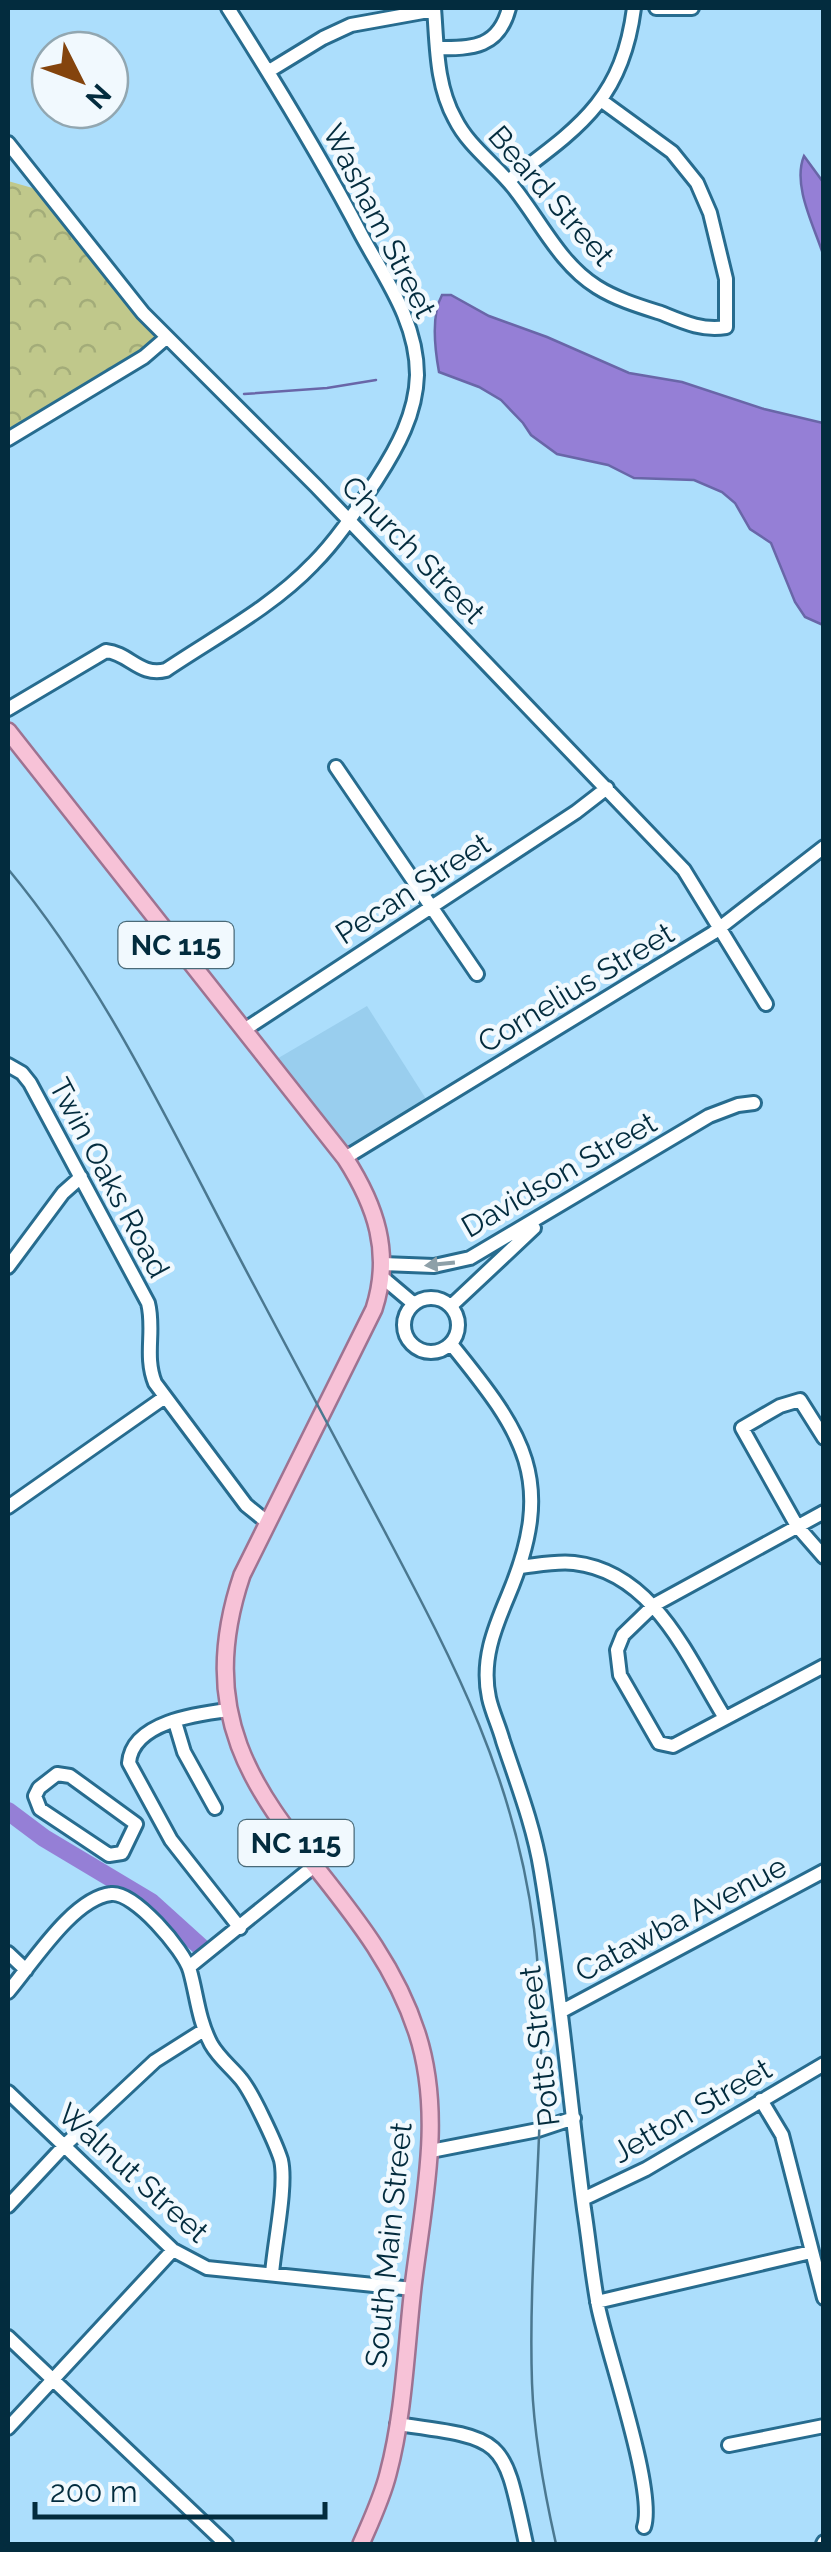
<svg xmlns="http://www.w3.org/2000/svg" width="831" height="2552" font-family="Raleway,sans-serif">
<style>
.built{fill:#99ceee}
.park{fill:url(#park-crowns)}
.water{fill:#957fd6;stroke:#6966a8;stroke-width:2.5}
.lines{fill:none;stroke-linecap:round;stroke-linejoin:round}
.stream{stroke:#6966a8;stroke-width:2.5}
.river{stroke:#957fd6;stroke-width:18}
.minor-casing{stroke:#276c8f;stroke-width:18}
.major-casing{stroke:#9e7391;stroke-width:20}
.minor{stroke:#fff;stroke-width:12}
.major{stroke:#f7c2d7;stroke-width:15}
.rail{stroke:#4b7890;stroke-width:2.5}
.oneway{fill:#8ea0a8}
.labels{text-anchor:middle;stroke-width:9;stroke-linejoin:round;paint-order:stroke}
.shield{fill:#f1f9fe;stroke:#4a6a78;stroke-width:2.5}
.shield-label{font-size:28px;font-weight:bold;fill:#032c3e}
.street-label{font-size:30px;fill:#032c3e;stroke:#f1f9fe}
</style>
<defs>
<pattern id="park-crowns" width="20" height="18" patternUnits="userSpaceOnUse" patternTransform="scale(2.5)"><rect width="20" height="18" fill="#c0c88b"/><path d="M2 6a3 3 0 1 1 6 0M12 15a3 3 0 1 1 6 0" fill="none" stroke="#a3ac79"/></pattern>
</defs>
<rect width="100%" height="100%" fill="#acdefc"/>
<path class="built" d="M367 1006 428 1102 346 1149 275 1060Z"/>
<path class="park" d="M8 181 43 191 165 338 8 439Z"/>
<path class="water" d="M804 156 823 182V254C814 226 792 185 804 156Z
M442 295H451L489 316 547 337 629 373 682 382 764 409 823 423V625L805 617 795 602 771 543 750 529 735 503 722 492 694 480 634 478 608 465 557 454 531 435 523 423 501 400 479 387 439 372C435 350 431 315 442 295Z"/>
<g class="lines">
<path class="stream" d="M244 394 327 388 376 380"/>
<path class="river" d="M8 1811 44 1838 151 1902 203 1949"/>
<g class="minor-casing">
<path id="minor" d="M434 8C437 45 436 85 455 119 469 147 495 164 514 188 541 222 560 264 597 287 616 299 639 306 661 313 683 322 702 331 726 327V279L710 213 697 183 672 152 602 101
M656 8H692
M437 48C473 49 499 47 509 8
M269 71 323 38 351 25 434 10
M8 143 143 313 316 486 684 870 766 1004
M508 181C578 128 622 101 634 8
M8 439 144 357 166 338
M8 709 106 651C129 653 140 677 166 670 215 637 272 607 313 564 338 539 357 509 377 479 397 448 416 414 417 375 417 322 386 280 362 236 321 157 275 82 228 8
M336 767 477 974
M244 1030 576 812 607 788
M8 1065 22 1073 30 1083 148 1303C155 1330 144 1356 155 1383L246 1505 267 1522
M345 1158 713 933 824 847
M383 1264 434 1266 470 1258 709 1116 738 1105 754 1103
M8 1267 63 1193 81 1177
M382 1277 414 1304
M404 1325a27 27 0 1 1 54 0a27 27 0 1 1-54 0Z
M451 1306 534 1228
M451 1344C524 1434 557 1480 508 1596 494 1629 481 1661 489 1698 492 1712 499 1726 503 1741 517 1783 534 1827 541 1871 560 1983 569 2096 584 2209 589 2241 592 2274 598 2306 607 2352 656 2490 644 2527
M824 1438 800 1400 780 1406 742 1428 797 1526 824 1557
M8 1507 165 1397
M824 1512 654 1605 623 1635 617 1650 620 1675 659 1743 673 1746 824 1666
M520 1567C538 1565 556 1561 574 1563 654 1572 688 1658 725 1718
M229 1710C197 1714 132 1722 129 1763L171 1840 240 1928
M175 1722 184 1752 215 1808
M57 1774 70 1776 136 1824 122 1853 109 1855 40 1809 35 1796 39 1788Z
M8 1953 26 1970
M189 1967 314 1866
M8 1992C32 1964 73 1898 111 1894 134 1891 184 1950 190 1971 197 1996 198 2019 211 2044 219 2058 230 2066 240 2078 251 2090 276 2144 281 2160 287 2186 274 2245 272 2274
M562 2011 824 1871
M8 2092 173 2250 207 2268 413 2289
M761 2100 782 2135 824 2298
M431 2151 538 2130 574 2118
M583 2199 646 2169 824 2064
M8 2206 64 2146 155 2061 204 2030
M597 2302 811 2252
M8 2337 226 2544
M397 2424C507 2439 503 2437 526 2544
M8 2428 173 2250
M729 2445 824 2426
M823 2544 824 2542"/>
</g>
<g class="major-casing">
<path id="major" d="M8 731 345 1158C376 1206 392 1253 374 1309L242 1575C168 1795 360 1857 417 2033 444 2116 423 2203 413 2287 406 2349 404 2414 388 2474 382 2498 371 2521 361 2544"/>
</g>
<use href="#minor" class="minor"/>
<use href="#major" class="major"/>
<path class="rail" d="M8 869C112 994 180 1148 257 1291 299 1371 342 1451 385 1532 454 1663 515 1778 534 1929 553 2079 527 2232 532 2383 534 2438 544 2491 556 2544"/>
</g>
<defs><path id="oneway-solid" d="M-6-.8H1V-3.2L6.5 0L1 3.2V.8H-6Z" transform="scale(2.5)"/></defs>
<use class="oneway" href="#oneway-solid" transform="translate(440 1264) rotate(174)"/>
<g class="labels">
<g class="shield">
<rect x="118.5" y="922" width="115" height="46" rx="8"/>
<rect x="238.5" y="1820" width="115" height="46" rx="8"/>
</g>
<g class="shield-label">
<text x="176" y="955">NC 115</text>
<text x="296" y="1853">NC 115</text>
</g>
<g class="street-label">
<text transform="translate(551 196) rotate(49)" y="10">Beard Street</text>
<text transform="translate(379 221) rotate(63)" y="10">Washam Street</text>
<text transform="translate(413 550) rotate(46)" y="10">Church Street</text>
<text transform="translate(413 889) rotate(-33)" y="10">Pecan Street</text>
<text transform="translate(576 988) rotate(-31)" y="10">Cornelius Street</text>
<text transform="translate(559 1175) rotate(-30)" y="10">Davidson Street</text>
<text transform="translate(109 1178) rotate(62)" y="10">Twin Oaks Road</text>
<text transform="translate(681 1919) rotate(-28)" y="10">Catawba Avenue</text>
<text transform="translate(540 2046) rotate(-97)" y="10">Potts Street</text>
<text transform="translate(692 2111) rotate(-30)" y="10">Jetton Street</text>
<text transform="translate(133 2173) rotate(42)" y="10">Walnut Street</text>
<text transform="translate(389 2245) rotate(-84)" y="10">South Main Street</text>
</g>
</g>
<rect width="831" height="2552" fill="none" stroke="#032c3e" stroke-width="20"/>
<g transform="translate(80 80) rotate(132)"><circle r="48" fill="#f1f9fe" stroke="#92a7b1" stroke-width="2.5"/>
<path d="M0-8L18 38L0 25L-18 38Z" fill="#84440d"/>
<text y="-15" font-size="28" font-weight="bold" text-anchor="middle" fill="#032c3e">N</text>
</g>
<path d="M35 2502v15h290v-15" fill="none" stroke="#032c3e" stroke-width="5"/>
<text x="50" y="2502" font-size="30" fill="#032c3e" stroke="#f1f9fe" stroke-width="8" paint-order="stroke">200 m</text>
</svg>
